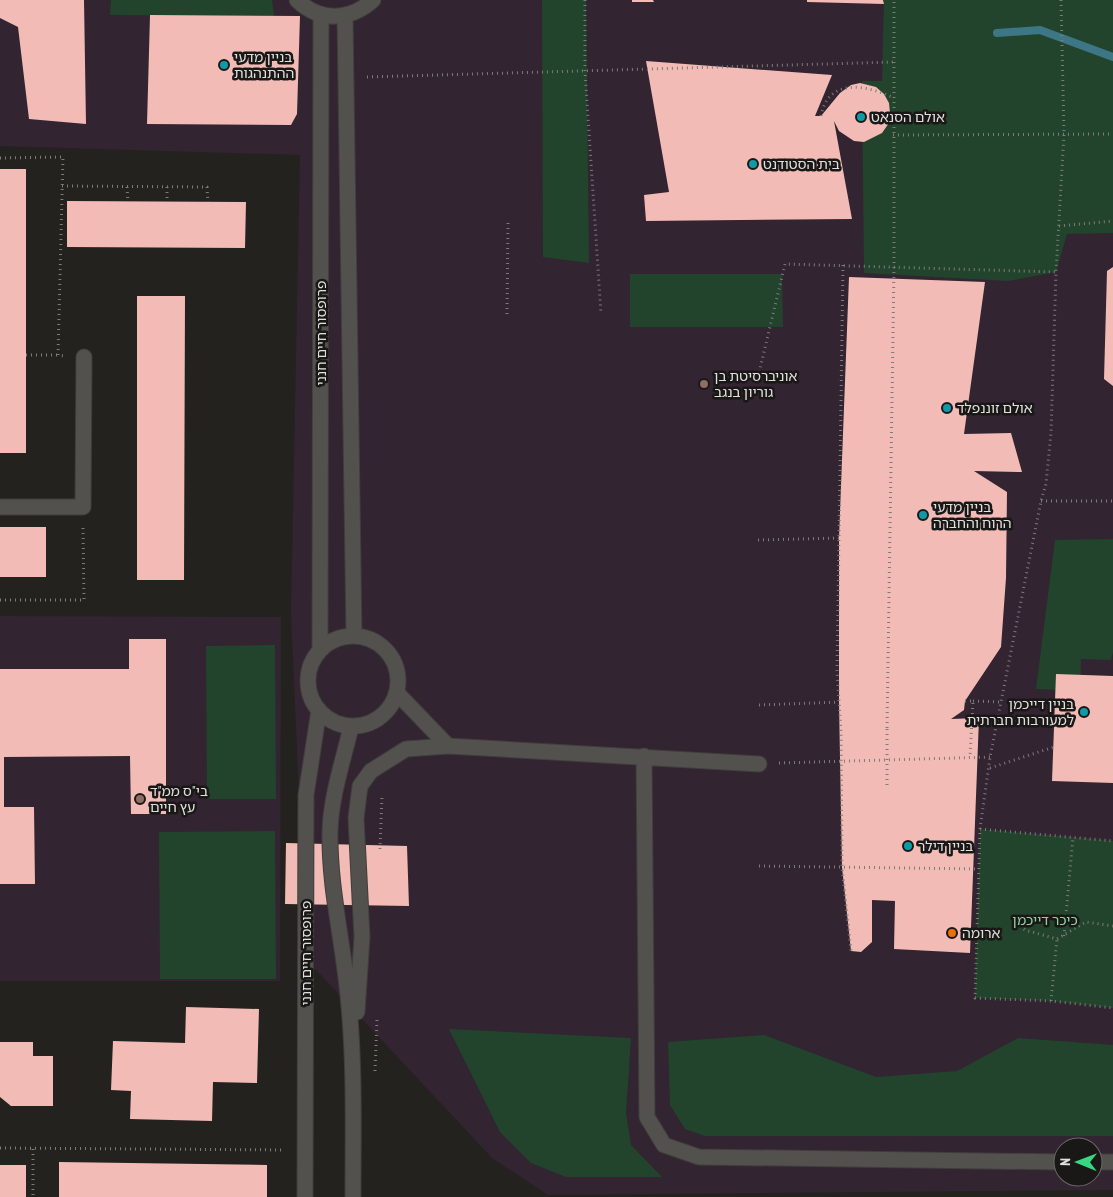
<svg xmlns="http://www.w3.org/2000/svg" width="1113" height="1197" font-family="'PT Sans Narrow','Noto Sans Hebrew',sans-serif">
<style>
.education{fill:#322431;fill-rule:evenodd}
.green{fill:#22442d}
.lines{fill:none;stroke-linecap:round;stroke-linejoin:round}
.stream{stroke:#3d7786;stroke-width:8}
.building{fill:#f2bbb6}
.lane-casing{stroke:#403e3c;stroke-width:17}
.street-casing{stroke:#403e3c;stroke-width:17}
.path{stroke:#7d7c79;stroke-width:3;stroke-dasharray:1 4;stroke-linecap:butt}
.lane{stroke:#53514e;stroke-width:15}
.street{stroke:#53514e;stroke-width:15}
.path-bridge{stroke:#7d7c79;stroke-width:3;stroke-dasharray:1 4;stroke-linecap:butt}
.culture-dot{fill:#0f9aa8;stroke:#1a1816;stroke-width:2}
.education-dot{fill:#8d6e63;stroke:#1a1816;stroke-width:2}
.food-dot{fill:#e8710a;stroke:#1a1816;stroke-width:2}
.labels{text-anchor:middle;stroke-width:5;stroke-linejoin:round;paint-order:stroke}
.poi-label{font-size:14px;fill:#e1e0de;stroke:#1a1816;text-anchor:start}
.street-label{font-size:14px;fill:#e1e0de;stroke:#1a1816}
.park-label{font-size:14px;fill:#90d3a3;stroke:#1a1816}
</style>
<rect width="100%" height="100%" fill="#24221f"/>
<path class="education" d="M0 0H1113V1190L548 1195 492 1158 306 959 291 612 300 155 0 146ZM1063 1147H1093V1177H1063Z
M0 616 281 617 280 981H0Z"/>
<path class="green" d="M111 0H272L274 16 110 15Z
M542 0H586L589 263 543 257Z
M884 0H1113V233L1067 234 1056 272 1008 281 864 273 862 81H882Z
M630 274H782L783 327H630Z
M1113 539V652L1111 660 1081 659 1080 691 1036 689 1055 540Z
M275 645 276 799H207L206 646Z
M980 829 1113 841V1008L1051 1001 975 998Z
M275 831 276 979H160L159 832Z
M449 1029 631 1038 626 1113 631 1145 662 1177H566L531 1163 500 1132Z
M764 1035 876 1077 957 1071 1018 1038 1113 1045V1136H705L685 1129 670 1105 668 1042Z"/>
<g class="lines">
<path class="stream" d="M997 33 1040 30 1113 57"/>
</g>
<path class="building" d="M0 0H84L86 124 29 119 18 27 0 18Z
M632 0H653L654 2H632Z
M807 0H883L884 4 807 2Z
M150 15 300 16 297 114 291 125 147 124Z
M646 61 832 75 815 116H821L840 93 851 85 860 83 876 87 884 94 889 103 890 113 889 123 882 133 864 142 854 141 839 131 834 121 852 219 646 221 644 195 669 192Z
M0 169H26V453H0Z
M67 201 246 202 245 248 67 247Z
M1113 267V386L1104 379 1107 271Z
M849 277 985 282 964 434 1011 433 1022 472 974 471 1007 492 1006 578 1001 647 965 701 964 710 951 719 979 718 970 953 894 949 895 901 872 900V942L861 952 851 951 842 867 839 702V538Z
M137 296H185L184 580H137Z
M0 527H46V577H0Z
M129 639H166V814H131L130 756 4 757V807H34L35 884H0V669H129Z
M1056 674 1113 676V783L1052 781Z
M286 843 407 846 409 906 285 904Z
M186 1007 259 1009 257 1083 213 1082 212 1121 130 1119 131 1091 111 1090 113 1041 185 1043Z
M0 1042H33V1056H53V1106H11L0 1097Z
M59 1162 267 1165V1197H59Z
M0 1165H26V1197H0Z"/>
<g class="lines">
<g class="lane-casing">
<path id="lane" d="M448 746 759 764
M644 756 647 1117 664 1145 699 1157 1063 1162
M1093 1162H1113"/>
</g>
<g class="street-casing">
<path id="street" d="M297 0C320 22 350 21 373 0
M345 16 354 636
M0 507H83L84 357
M308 681a45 45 0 1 1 90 0a45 45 0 1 1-90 0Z
M320 650 321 16
M397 693 448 746
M351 727C343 761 331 796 330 831 329 887 343 941 348 996 355 1063 353 1130 353 1197
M357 1012 362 937 356 818 360 786 371 771 406 749 448 746
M305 1197 306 795 319 710"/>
</g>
<path class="path" d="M585 0V71L601 314
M1061 0 1064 134 1056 272 1051 433 1046 484 1041 501 990 757 980 829 975 998 1051 1001 1113 1008
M367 77 894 62
M821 116C828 77 867 85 894 98
M893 135 1113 134
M0 158 63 157 58 355 64 356
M62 186 207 187 208 202
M127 187 128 202
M167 187V202
M1059 226 1113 221
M843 265 837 670 841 732 842 867 851 951
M507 314 508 221
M26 355H58
M758 377 785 264 1056 272
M1041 501H1113
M758 540 839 538
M0 600H84L83 527
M965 701H973L970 757
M973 701 1001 702
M759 705 839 702
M887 728 894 267V0
M779 763 990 757
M990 768 1054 747
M980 829 1113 841
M380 849 382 795
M759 866 979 869
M1020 916 1019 924 1025 930 1057 939 1086 922 1113 926
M1064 936 1073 837
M1051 1001 1057 939
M375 1071 377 1020
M0 1148 284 1150
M33 1149V1197"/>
<use href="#lane" class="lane"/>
<use href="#street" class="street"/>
<path class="path-bridge" d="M887 785V728"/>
</g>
<g class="culture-dot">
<circle cx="224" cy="65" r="5"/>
<circle cx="861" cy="117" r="5"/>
<circle cx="753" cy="164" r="5"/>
<circle cx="947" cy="408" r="5"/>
<circle cx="923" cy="515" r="5"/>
<circle cx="1084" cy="712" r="5"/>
<circle cx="908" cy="846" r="5"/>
</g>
<g class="education-dot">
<circle cx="704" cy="384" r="5"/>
<circle cx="140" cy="799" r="5"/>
</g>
<circle class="food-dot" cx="952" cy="933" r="5"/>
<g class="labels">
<g class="poi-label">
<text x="234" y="62">בניין מדעי<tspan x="234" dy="16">ההתנהגות</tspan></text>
<text x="871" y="122">אולם הסנאט</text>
<text x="763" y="169">בית הסטודנט</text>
<text x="714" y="381">אוניברסיטת בן<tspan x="714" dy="16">גוריון בנגב</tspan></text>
<text x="957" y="413">אולם זוננפלד</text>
<text x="933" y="512">בניין מדעי<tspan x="933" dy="16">הרוח והחברה</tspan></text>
<text x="1074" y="709" text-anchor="end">בניין דייכמן<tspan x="1074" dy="16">למעורבות חברתית</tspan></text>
<text x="150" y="796">בי"ס ממ"ד<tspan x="150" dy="16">עץ חיים</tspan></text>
<text x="918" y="851">בניין דילר</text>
<text x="962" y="938">ארומה</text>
</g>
<g class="street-label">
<text transform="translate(321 333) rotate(-90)" y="5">פרופסור חיים חנני</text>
<text transform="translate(306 953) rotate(-90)" y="5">פרופסור חיים חנני</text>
</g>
<g class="park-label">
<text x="1045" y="925">כיכר דייכמן</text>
</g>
</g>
<g transform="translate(1078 1162) rotate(271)"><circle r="24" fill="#1a1816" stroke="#6a6866"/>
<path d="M0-4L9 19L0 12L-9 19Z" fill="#36d881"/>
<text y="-8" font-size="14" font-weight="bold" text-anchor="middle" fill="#e1e0de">N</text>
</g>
</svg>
